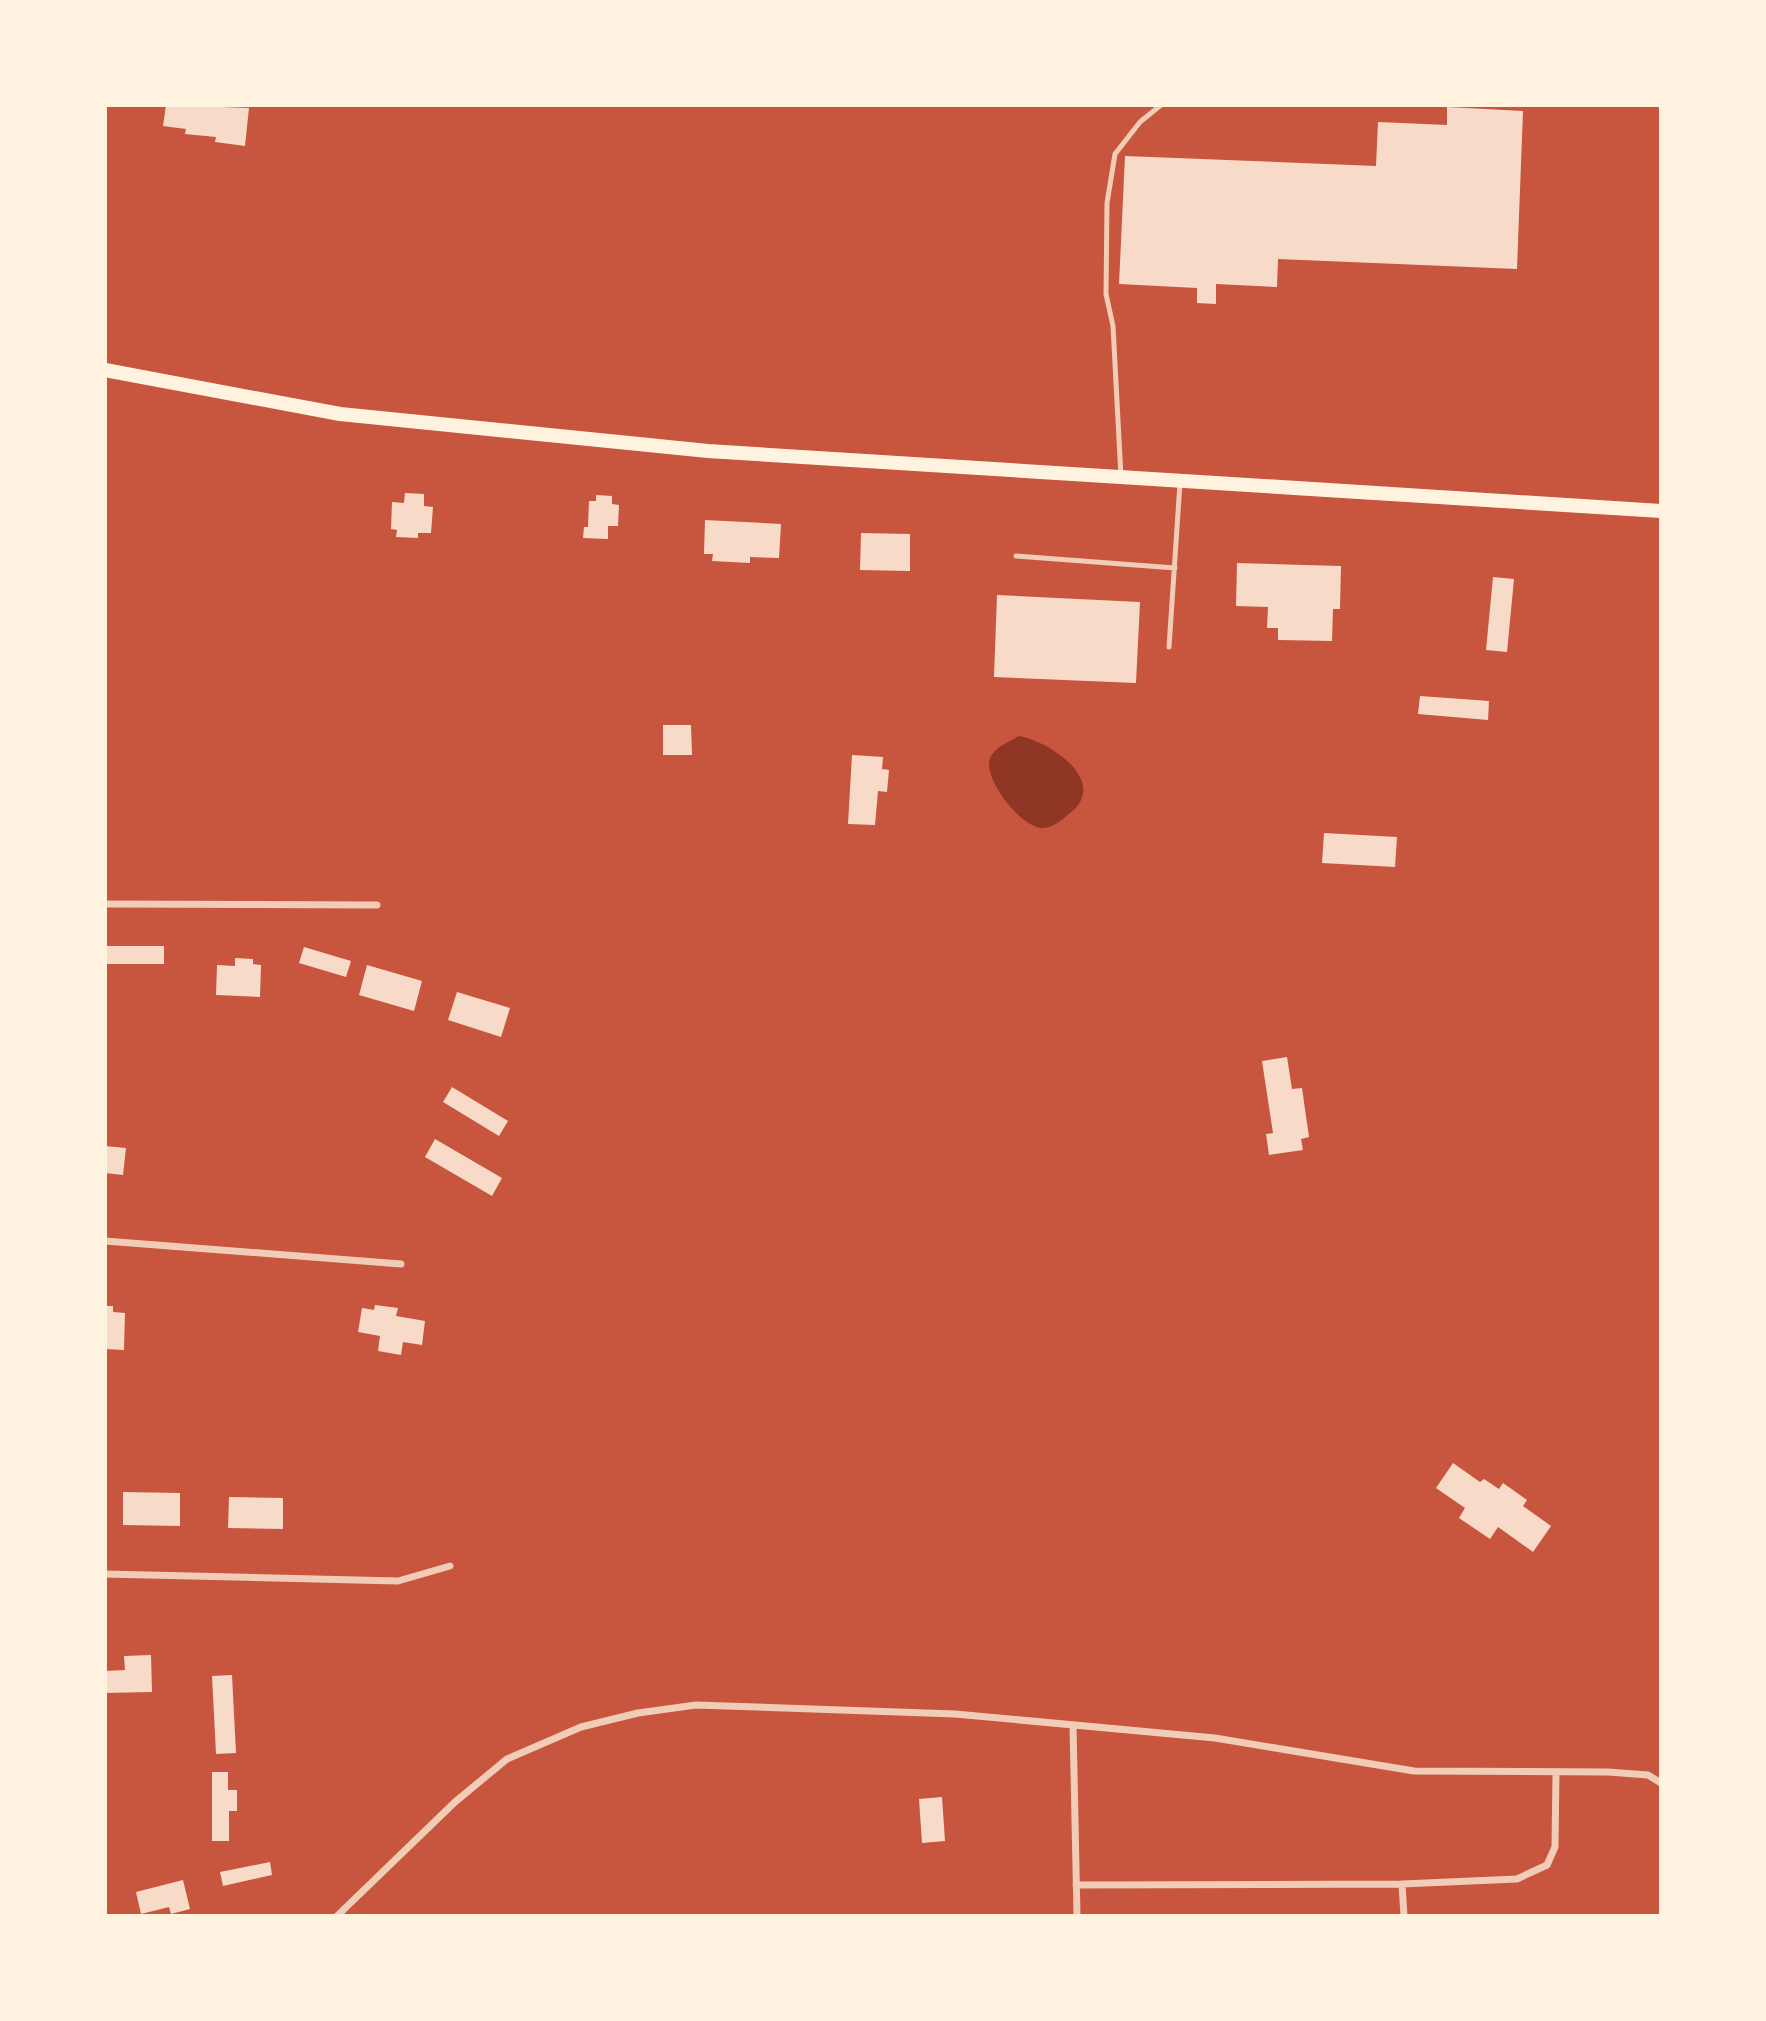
<svg xmlns="http://www.w3.org/2000/svg" width="1766" height="2021" font-family="Manrope,sans-serif">
<style>
.water{fill:#8f3625}
.building{fill:#f7dbc8}
.lines{fill:none;stroke-linecap:round;stroke-linejoin:round}
.service{stroke:#f1ccb7;stroke-width:5}
.minor{stroke:#f1ccb7;stroke-width:7}
.secondary{stroke:#fff3e0;stroke-width:14}
</style>
<rect width="100%" height="100%" fill="#c8553d"/>
<path class="water" d="M1019 736C1050 741 1110 782 1070 813 1063 819 1053 828 1043 828 1022 829 982 778 990 758 995 747 1009 742 1019 736Z"/>
<path class="building" d="M166 105 249 108 245 146 215 142 216 137 185 134 186 129 163 126Z
M1447 107 1523 111 1517 269 1278 259 1277 287 1216 284V304L1197 303V288L1119 284 1125 156 1376 166 1378 122 1447 125Z
M405 493 424 494V506L433 507 431 533H418V538L396 537 397 530 391 529 392 502 404 503Z
M596 495 612 496V504L619 505 618 526H608V539L583 538 584 527H588L589 501H596Z
M705 520 781 524 779 558 750 557V563L712 561 713 554H704Z
M861 533 910 534V571L860 570Z
M1237 563 1341 566 1340 609H1333L1332 641 1278 640V628H1267L1268 607 1236 606Z
M1493 577 1514 579 1507 652 1486 650Z
M997 595 1140 602 1136 683 994 677Z
M1420 696 1489 701 1488 720 1418 714Z
M663 725H691L692 755H663Z
M852 755 883 757 882 769 889 770 887 792 878 791 875 825 848 824Z
M1324 833 1397 837 1395 867 1322 863Z
M105 946H164V964H105Z
M304 947 351 961 346 977 299 963Z
M235 958 253 959V964L261 965 260 997 216 995 217 965 235 966Z
M367 965 422 981 414 1011 359 995Z
M457 992 510 1008 501 1037 448 1020Z
M1287 1057 1292 1089 1302 1088 1309 1137 1301 1139 1303 1150 1269 1155 1266 1134 1273 1133 1262 1061Z
M452 1087 508 1121 499 1136 443 1102Z
M435 1139 502 1178 492 1196 425 1157Z
M105 1146 126 1148 123 1175 105 1173Z
M375 1305 398 1308 396 1316 425 1321 422 1345 403 1342 401 1355 378 1351 380 1336 358 1332 362 1308 374 1310Z
M105 1306H113V1312L125 1313 124 1350 105 1349Z
M1453 1463 1480 1482 1484 1479 1499 1489 1503 1483 1527 1500 1523 1506 1551 1526 1533 1552 1498 1527 1490 1539 1459 1518 1465 1508 1436 1488Z
M123 1492 180 1493V1526L123 1525Z
M229 1497 283 1498V1529L228 1528Z
M151 1655 152 1692 105 1693V1671L125 1670 124 1656Z
M232 1675 236 1753 216 1754 212 1676Z
M212 1772H228V1790H237V1811H229V1841H212Z
M942 1797 945 1841 922 1843 919 1799Z
M270 1862 272 1875 223 1886 220 1872Z
M183 1880 190 1909 171 1914 169 1907 141 1914 136 1892Z"/>
<g class="lines">
<path class="service" d="M1121 477 1113 326 1106 294 1107 203 1115 154 1140 122 1161 105
M1016 556 1175 568
M1169 647 1180 483"/>
<path class="minor" d="M105 904 377 905
M105 1241 401 1264
M105 1574 398 1581 450 1566
M1073 1725 1077 1916
M1402 1884 1404 1916
M1076 1885 1402 1884 1517 1879 1547 1865 1555 1847 1556 1772
M337 1916 455 1802 507 1759 581 1727 638 1713 696 1705 955 1714 1215 1738 1414 1771 1608 1772 1648 1775 1661 1783"/>
<path class="secondary" d="M105 370 340 414 708 451 1661 511"/>
</g>
<rect width="1766" height="2021" fill="none" stroke="#fff3e0" stroke-width="214"/>
</svg>
